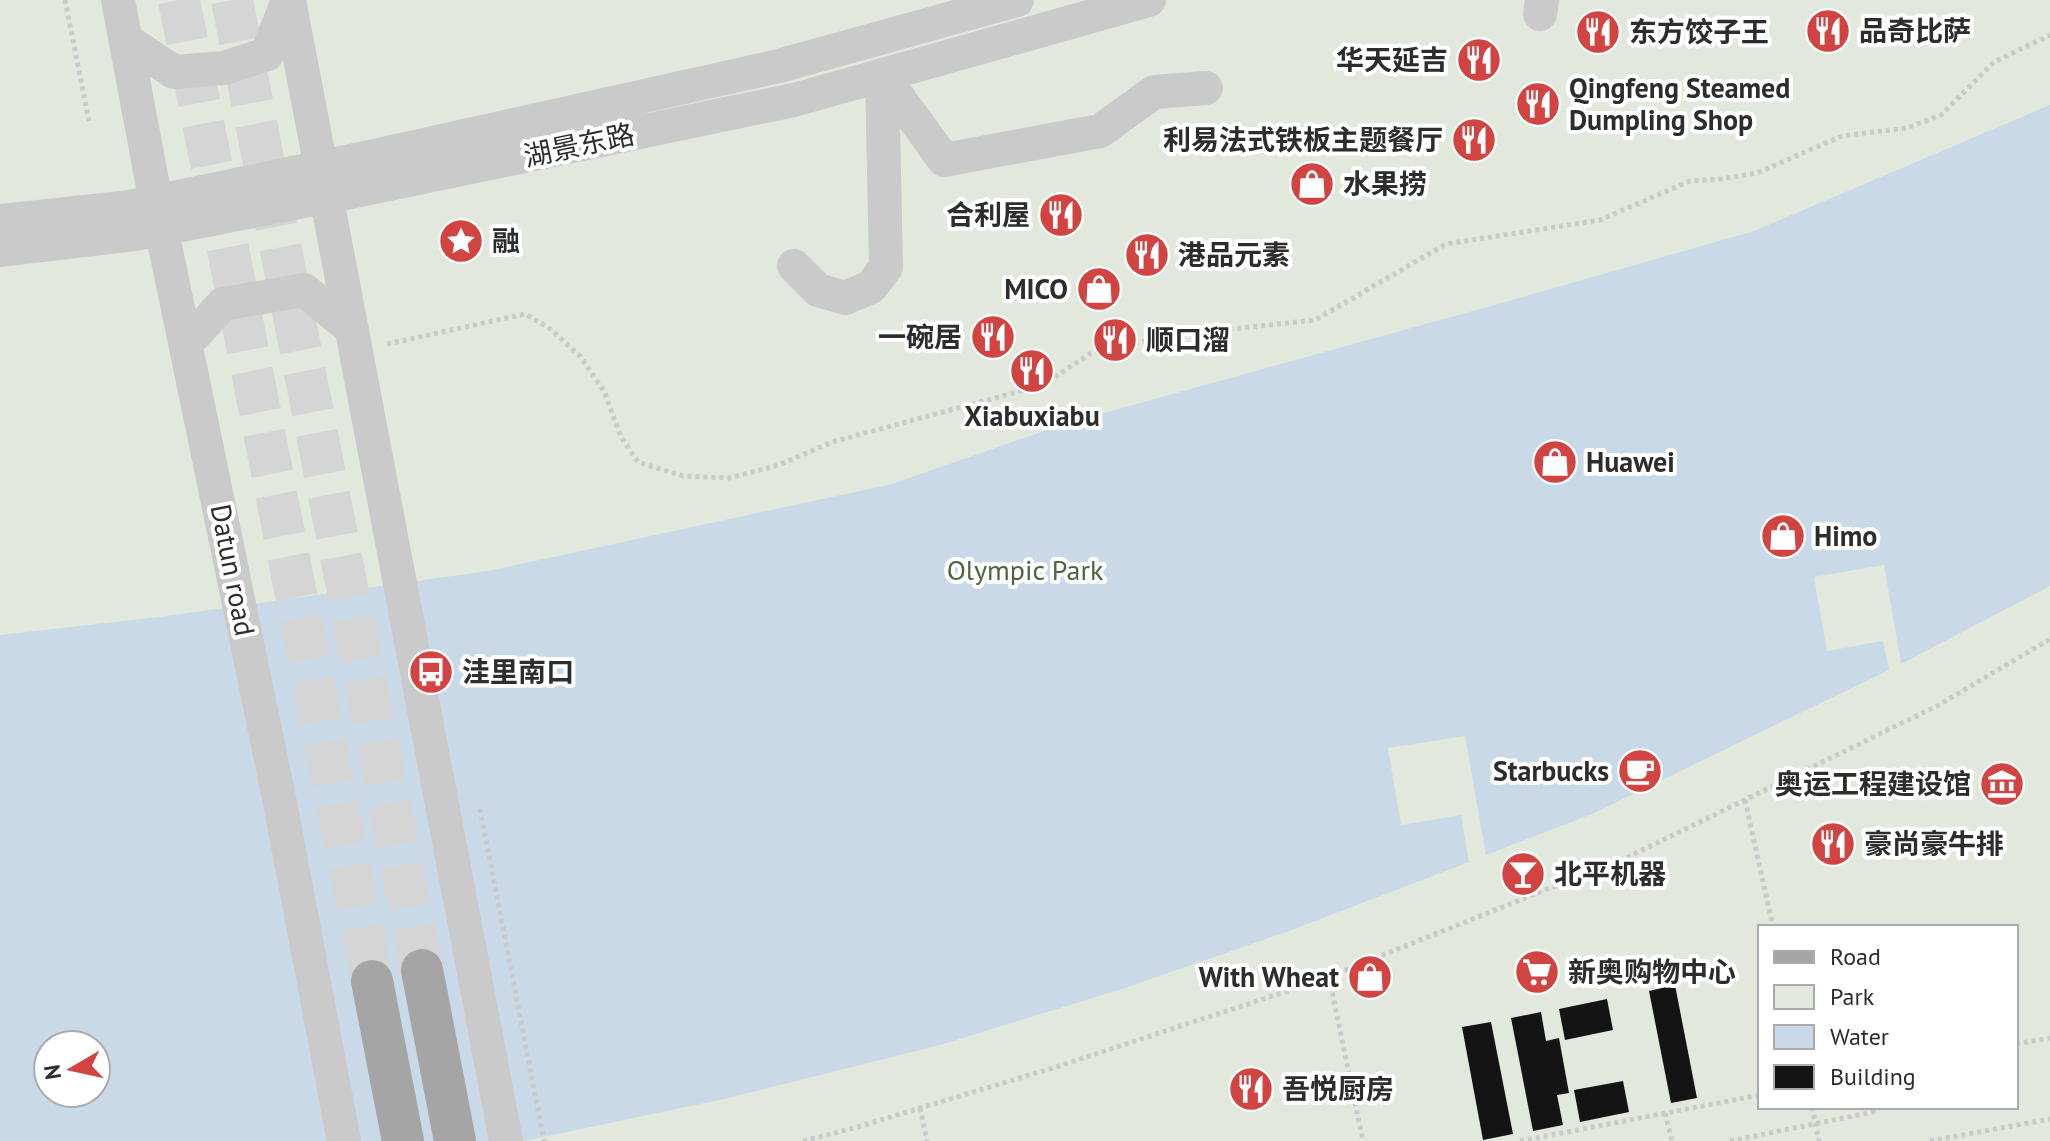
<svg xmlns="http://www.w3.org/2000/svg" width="2050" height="1141" font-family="'PT Sans','Noto Sans SC',sans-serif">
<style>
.green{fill:#e2e9dc;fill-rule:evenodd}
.water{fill:#cad9e7;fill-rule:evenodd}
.building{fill:#141414}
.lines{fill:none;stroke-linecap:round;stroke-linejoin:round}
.major-tunnel{stroke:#d5d5d5;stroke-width:42;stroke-dasharray:42 21;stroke-linecap:butt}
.path{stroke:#cacaca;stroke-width:5;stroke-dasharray:4 4;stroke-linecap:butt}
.minor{stroke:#cacaca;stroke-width:34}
.major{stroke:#a5a5a5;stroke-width:42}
.labels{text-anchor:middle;stroke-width:8;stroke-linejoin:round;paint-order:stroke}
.poi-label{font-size:28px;font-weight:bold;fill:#2d2d2d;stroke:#fff;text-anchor:start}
.street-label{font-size:28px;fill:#2d2d2d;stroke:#fff}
.park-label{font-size:28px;fill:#4d643f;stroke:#fff}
</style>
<rect width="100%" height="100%" fill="#fff"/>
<path class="green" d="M0 0H2050V1141H0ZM1760 927H2016V1107H1760ZM48 1045H96V1093H48Z"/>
<path class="water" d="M2050 105V586L1901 664 1884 565 1814 577 1827 651 1883 641 1889 670 1592 814 1486 855 1465 736 1388 748 1401 825 1461 815 1469 862 1289 931 1122 989 940 1045 724 1099 524 1141H0V635L159 617 488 571 892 484 1064 424 1498 304 1754 231ZM48 1045H96V1093H48Z"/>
<path class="building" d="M1675 985 1697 1098 1671 1103 1649 991Z
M1607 999 1613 1030 1565 1040 1559 1009Z
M1541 1012 1546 1041 1559 1038 1569 1093 1557 1095 1563 1125 1533 1131 1511 1018Z
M1491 1022 1513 1134 1483 1140 1462 1027Z
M1623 1081 1629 1112 1580 1122 1574 1090Z"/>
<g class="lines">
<path class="major-tunnel" d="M179 0 372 981
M232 0 422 970"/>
<path class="path" d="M65 0 89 121
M387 344 525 314 548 327 580 356 604 391 621 437 638 462 683 476 729 478 779 465 832 442 1043 385 1091 353 1167 336 1315 320 1446 244 1600 220 1690 181 1721 179 1757 173 1842 136 1907 128 1941 115 1994 62 2050 35
M1745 800 1773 927
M480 809 544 1141
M1329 977 1363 1141
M2016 1044 2050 1038
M1812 1107 1819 1141
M920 1108 927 1141
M1665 1113 1672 1141
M803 1141 854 1128 1056 1067 1318 981 1630 856 1937 706 2050 639
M1520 1141 1760 1095
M1730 1141 1873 1112 1872 1107
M1930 1141 2050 1119"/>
<path class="minor" d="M118 0 156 202 279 798 344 1141
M289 0 506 1141
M1540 14 1542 0
M126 40 174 72 224 68 267 54 288 0
M882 75 944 160 1100 131 1154 92 1206 88
M0 221 130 207 375 156 779 66 1017 0
M0 250 135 234 355 191 794 100 1149 0
M794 266 818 290 845 298 871 287 886 267 882 75
M187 343 223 304 304 290 352 329"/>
<path class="major" d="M422 970 455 1141
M372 981 403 1141"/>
</g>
<defs>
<g id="restaurant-disc" transform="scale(2.3)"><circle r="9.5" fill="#d24441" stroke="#fff"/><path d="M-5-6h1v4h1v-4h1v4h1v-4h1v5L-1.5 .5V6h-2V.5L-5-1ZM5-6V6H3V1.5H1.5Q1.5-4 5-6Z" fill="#fff"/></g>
<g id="shop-disc" transform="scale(2.3)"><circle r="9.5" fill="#d24441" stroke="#fff"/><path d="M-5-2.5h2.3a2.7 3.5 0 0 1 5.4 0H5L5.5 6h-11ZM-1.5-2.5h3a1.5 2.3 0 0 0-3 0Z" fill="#fff"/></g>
<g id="sight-disc" transform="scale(2.3)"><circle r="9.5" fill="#d24441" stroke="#fff"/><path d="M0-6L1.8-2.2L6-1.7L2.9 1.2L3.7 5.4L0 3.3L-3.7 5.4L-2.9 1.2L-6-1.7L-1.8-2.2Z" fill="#fff"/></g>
<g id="bus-disc" transform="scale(2.3)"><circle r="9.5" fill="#d24441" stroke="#fff"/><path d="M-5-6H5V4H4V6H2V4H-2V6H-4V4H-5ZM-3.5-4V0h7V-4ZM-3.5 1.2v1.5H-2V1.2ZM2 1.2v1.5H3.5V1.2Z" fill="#fff"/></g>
<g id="cafe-disc" transform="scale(2.3)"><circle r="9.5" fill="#d24441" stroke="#fff"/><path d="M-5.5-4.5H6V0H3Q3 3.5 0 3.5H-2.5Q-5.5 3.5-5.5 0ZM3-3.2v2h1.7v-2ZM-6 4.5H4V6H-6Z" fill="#fff"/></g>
<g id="museum-disc" transform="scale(2.3)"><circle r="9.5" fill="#d24441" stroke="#fff"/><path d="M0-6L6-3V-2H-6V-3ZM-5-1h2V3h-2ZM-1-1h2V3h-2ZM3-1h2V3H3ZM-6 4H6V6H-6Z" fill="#fff"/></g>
<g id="bar-disc" transform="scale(2.3)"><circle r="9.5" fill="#d24441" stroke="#fff"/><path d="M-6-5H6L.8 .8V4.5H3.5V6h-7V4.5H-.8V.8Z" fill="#fff"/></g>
<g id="supermarket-disc" transform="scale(2.3)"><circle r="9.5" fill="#d24441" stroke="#fff"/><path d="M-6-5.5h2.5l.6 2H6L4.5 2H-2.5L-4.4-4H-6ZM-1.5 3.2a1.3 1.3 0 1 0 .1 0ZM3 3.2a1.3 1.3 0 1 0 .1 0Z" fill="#fff"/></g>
</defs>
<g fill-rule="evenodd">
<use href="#restaurant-disc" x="1828" y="31"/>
<use href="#restaurant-disc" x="1598" y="32"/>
<use href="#restaurant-disc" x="1479" y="60"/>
<use href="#restaurant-disc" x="1538" y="104"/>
<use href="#restaurant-disc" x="1474" y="140"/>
<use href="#shop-disc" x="1312" y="184"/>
<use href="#restaurant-disc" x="1061" y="215"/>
<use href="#sight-disc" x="461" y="241"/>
<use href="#restaurant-disc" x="1147" y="255"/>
<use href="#shop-disc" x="1099" y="289"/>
<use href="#restaurant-disc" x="993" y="337"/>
<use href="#restaurant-disc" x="1115" y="340"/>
<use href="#restaurant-disc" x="1032" y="371"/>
<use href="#shop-disc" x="1555" y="462"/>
<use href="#shop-disc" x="1783" y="536"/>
<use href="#bus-disc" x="431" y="672"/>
<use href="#cafe-disc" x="1640" y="771"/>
<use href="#museum-disc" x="2002" y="784"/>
<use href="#restaurant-disc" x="1833" y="844"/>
<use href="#bar-disc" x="1523" y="874"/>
<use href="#supermarket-disc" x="1537" y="972"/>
<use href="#shop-disc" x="1370" y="977"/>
<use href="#restaurant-disc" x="1251" y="1089"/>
</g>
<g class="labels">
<g class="poi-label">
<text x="1859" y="41">品奇比萨</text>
<text x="1629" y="42">东方饺子王</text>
<text x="1448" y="70" text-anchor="end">华天延吉</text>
<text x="1569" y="98">Qingfeng Steamed<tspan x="1569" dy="32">Dumpling Shop</tspan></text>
<text x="1443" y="150" text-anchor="end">利易法式铁板主题餐厅</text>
<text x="1343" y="194">水果捞</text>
<text x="1030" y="225" text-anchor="end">合利屋</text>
<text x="492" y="251">融</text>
<text x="1178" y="265">港品元素</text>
<text x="1068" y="299" text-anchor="end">MICO</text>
<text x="962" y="347" text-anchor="end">一碗居</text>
<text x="1146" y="350">顺口溜</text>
<text x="1032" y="426" text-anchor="middle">Xiabuxiabu</text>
<text x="1586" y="472">Huawei</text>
<text x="1814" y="546">Himo</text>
<text x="462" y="682">洼里南口</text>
<text x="1609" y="781" text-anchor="end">Starbucks</text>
<text x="1971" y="794" text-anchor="end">奥运工程建设馆</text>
<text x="1864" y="854">豪尚豪牛排</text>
<text x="1554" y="884">北平机器</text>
<text x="1568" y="982">新奥购物中心</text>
<text x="1339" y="987" text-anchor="end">With Wheat</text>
<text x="1282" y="1099">吾悦厨房</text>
</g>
<g class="street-label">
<text transform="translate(579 145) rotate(-12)" y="10">湖景东路</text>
<text transform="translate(233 570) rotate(79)" y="10">Datun road</text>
</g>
<g class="park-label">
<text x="1025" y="580">Olympic Park</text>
</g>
</g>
<rect x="1758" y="925" width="260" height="184" fill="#ffffff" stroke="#ababab" stroke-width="2"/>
<rect x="1774" y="951" width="40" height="12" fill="#a5a5a5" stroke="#ababab" stroke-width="2"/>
<text x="1830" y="965" font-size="24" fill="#2d2d2d">Road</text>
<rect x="1774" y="985" width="40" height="24" fill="#e2e9dc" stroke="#ababab" stroke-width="2"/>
<text x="1830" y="1005" font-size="24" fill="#2d2d2d">Park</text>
<rect x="1774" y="1025" width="40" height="24" fill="#cad9e7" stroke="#ababab" stroke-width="2"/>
<text x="1830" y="1045" font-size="24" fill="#2d2d2d">Water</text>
<rect x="1774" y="1065" width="40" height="24" fill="#141414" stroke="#ababab" stroke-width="2"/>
<text x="1830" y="1085" font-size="24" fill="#2d2d2d">Building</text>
<g transform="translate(72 1069) rotate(261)"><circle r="38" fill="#ffffff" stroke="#ababab" stroke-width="2"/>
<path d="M0-6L14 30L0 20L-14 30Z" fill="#d24441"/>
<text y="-12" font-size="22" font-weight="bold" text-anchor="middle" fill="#2d2d2d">N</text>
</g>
</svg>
